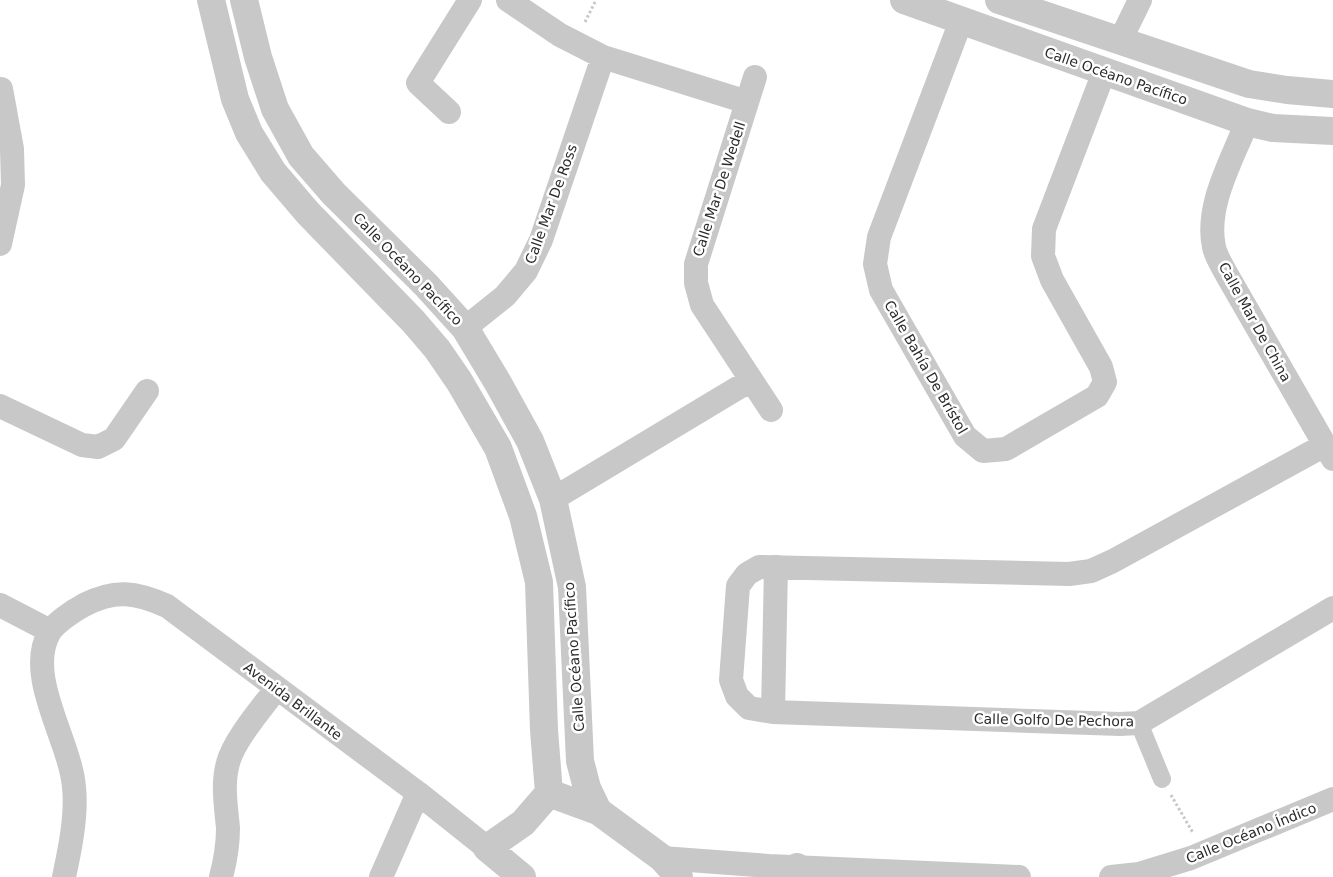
<svg xmlns="http://www.w3.org/2000/svg" width="1333" height="877" font-family="'DejaVu Sans',sans-serif">
<style>
.lines{fill:none;stroke-linecap:round;stroke-linejoin:round}
.path{stroke:#c8c8c8;stroke-width:3;stroke-dasharray:2.5 2.5;stroke-linecap:butt}
.pedestrian{stroke:#c8c8c8;stroke-width:18}
.minor{stroke:#c8c8c8;stroke-width:24}
.tertiary{stroke:#c8c8c8;stroke-width:28}
.labels{text-anchor:middle;stroke-width:5;stroke-linejoin:round;paint-order:stroke}
.street-label{font-size:14px;fill:#2b2b2b;stroke:#fff}
</style>
<rect width="100%" height="100%" fill="#fff"/>
<g class="lines">
<path class="path" d="M585 22 596 0
M1171 795 1193 833"/>
<path class="pedestrian" d="M1139 723 1162 779"/>
<path class="minor" d="M508 0 560 35 603 57 747 102
M961 21 879 237 875 264 881 290 965 436 983 451 1006 449 1097 396 1105 382 1101 367 1052 280 1043 256 1044 229 1104 72
M1120 41 1140 0
M755 77 696 264V283L702 305 771 410
M449 112 418 83 470 0
M1247 122C1232 160 1205 206 1214 247 1216 257 1223 267 1227 275L1333 459
M0 244 13 185 12 149 1 89
M465 328 505 296 526 271 541 240 603 57
M0 406 82 445 98 447 114 439 147 391
M1325 445 1113 561 1091 571 1069 574 759 567 747 574 738 586 731 680 737 696 749 708 773 712 1120 724 1139 723 1333 608
M553 499 751 380
M0 605 50 631
M773 712 776 567
M662 858 769 866 1019 877
M64 877C70 849 77 815 74 787 70 740 25 677 49 633 55 623 73 611 84 605 115 589 136 592 167 606L418 793 487 848
M221 877C225 862 228 843 228 828 226 806 222 784 228 763 234 740 262 708 276 689
M381 877 418 793
M1111 877 1139 874 1191 858 1333 799"/>
<path class="tertiary" d="M211 0 235 99 249 133 273 172 308 213 413 321 437 349 459 381 498 448 523 516 539 582 544 730 549 793
M244 0 258 57 275 109 301 156 334 194 426 285 465 328 498 383 530 441 553 499 572 587 580 761 587 788 598 811
M904 0 1247 122 1273 128 1333 131
M999 0 1249 84 1287 90 1333 94
M549 793 598 811 662 858 679 877
M522 877 487 848 523 823 549 793
M774 877 797 867"/>
</g>
<g class="labels">
<g class="street-label">
<text transform="translate(1116 76) rotate(19)" y="5">Calle Océano Pacífico</text>
<text transform="translate(719 189) rotate(-72)" y="5">Calle Mar De Wedell</text>
<text transform="translate(551 204) rotate(-70)" y="5">Calle Mar De Ross</text>
<text transform="translate(408 269) rotate(46)" y="5">Calle Océano Pacífico</text>
<text transform="translate(1255 322) rotate(61)" y="5">Calle Mar De China</text>
<text transform="translate(926 367) rotate(60)" y="5">Calle Bahía De Brístol</text>
<text transform="translate(574 657) rotate(-94)" y="5">Calle Océano Pacífico</text>
<text transform="translate(293 701) rotate(37)" y="5">Avenida Brillante</text>
<text transform="translate(1054 720) rotate(1)" y="5">Calle Golfo De Pechora</text>
<text transform="translate(1251 833) rotate(-22)" y="5">Calle Océano Índico</text>
</g>
</g>
</svg>
